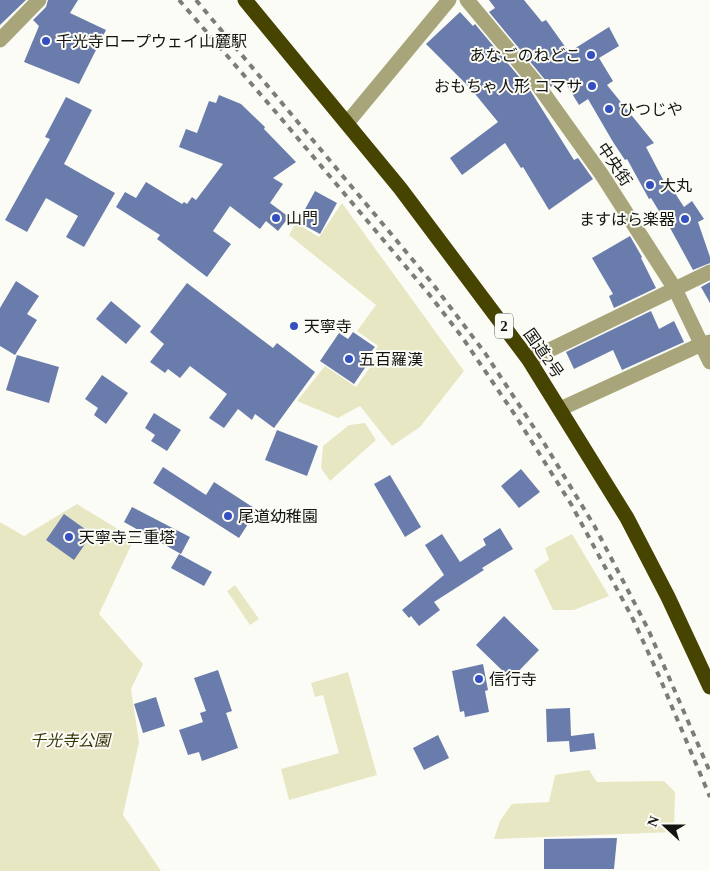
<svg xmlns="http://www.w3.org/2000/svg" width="710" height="871" font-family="'Times New Roman','Noto Sans JP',serif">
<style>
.green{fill:#e8e7c4}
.building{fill:#6a7cab}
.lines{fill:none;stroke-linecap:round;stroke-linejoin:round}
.minor{stroke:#a7a579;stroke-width:15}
.highway{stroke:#474300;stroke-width:15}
.rail{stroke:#7c7c78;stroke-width:4;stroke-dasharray:6 6;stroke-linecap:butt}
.poi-dot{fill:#334fc0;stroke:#fcfcf6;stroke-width:2}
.labels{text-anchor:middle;stroke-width:4;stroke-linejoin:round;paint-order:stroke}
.shield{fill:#fcfcf6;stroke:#595956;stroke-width:1}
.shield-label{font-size:15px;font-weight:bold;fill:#131311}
.poi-label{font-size:16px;fill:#131311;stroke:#fcfcf6;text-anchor:start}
.street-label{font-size:16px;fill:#131311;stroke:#fcfcf6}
.park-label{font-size:16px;font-style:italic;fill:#393608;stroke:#fcfcf6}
</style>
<rect width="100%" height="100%" fill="#fcfcf6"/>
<path class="green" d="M342 203 464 371 420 427 392 446 360 406 338 418 297 401 325 366 356 387 378 356 374 352 378 346 357 331 376 305 289 235 296 223 319 237Z
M365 423 376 440 330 481 321 468 323 446 349 425Z
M77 504 134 539 99 614 143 664 131 689 139 742 123 815 161 871H0V522L24 536Z
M572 534 609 596 574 610H553L534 570 549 560 545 548Z
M235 585 259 619 250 625 227 591Z
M348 672 377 775 289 800 281 769 339 753 323 695 315 697 311 683Z
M589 770 597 782 664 781 675 792 674 832 494 839 500 821 512 804 549 802 555 775Z"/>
<path class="building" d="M0 0H26L0 25Z
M48 0H78L70 13 106 30 79 84 24 62 39 26 33 20 46 7Z
M489 0H524L542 22 546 20 569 52 609 27 619 46 599 58 613 81 607 85 654 143 646 147 668 189 671 187 684 207 692 201 704 219 698 222 710 257V263L693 270 663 215 662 216 651 198 649 199 627 159 625 160 613 142 588 99 579 105 563 79 551 87 489 12 495 8Z
M460 12 473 26 475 24 530 90 574 160 578 158 593 179 549 210 523 167 521 168 505 143 462 175 450 158 498 122 471 89 426 44Z
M219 95 241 104 265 127 264 129 296 162 273 178 283 184 270 203 289 217 278 231 266 221 260 229 230 206 213 231 231 244 207 277 157 239 160 235 116 207 125 192 136 198 146 182 182 204 184 202 187 204 192 197 196 200 223 164 179 147 186 129 197 133 209 101 216 103Z
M66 97 92 110 64 164 115 193 84 247 66 237 78 216 46 198 27 232 5 220 50 139 45 137Z
M315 191 337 203 320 234 298 222Z
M630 236 642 257 641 258 656 288 614 308 609 296 613 294 592 258Z
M16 281 39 296 27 314 37 320 15 355 0 346V308Z
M710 282V303L701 287Z
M187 283 273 348 277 343 315 372 274 428 255 414 252 420 238 409 224 428 209 418 227 394 190 366 180 378 168 369 165 373 150 362 164 344 150 332Z
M111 301 141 326 126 344 96 319Z
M651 311 659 329 674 321 684 342 622 370 613 350 574 369 566 352Z
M353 332 375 347 370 353 373 356 354 384 320 361 339 333 348 339Z
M17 355 59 367 49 403 6 390Z
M102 375 128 393 106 424 94 415 98 408 85 399Z
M154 413 181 430 167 451 151 441 155 435 145 428Z
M277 430 318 446 307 476 265 460Z
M163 467 206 495 214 482 257 510 239 538 153 483Z
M521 469 540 492 519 508 501 486Z
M390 475 421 527 405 537 374 484Z
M132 507 190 537 181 554 124 522Z
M64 514 92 534 74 560 46 540Z
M500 528 513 549 482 568 484 570 434 602 440 610 419 626 411 616 409 618 402 610 444 575 425 545 442 534 460 562 486 545 483 539Z
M179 554 212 572 204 586 171 568Z
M504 616 539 650 511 679 476 645Z
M483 664 488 690 485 691 489 712 465 717 464 711 460 712 452 671Z
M218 670 232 711 226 713 238 748 202 761 199 752 188 755 179 730 203 722 200 713 206 711 194 678Z
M156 697 165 726 143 733 134 704Z
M570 708 571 736 594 733 596 749 570 752 569 741 547 742 546 709Z
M438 735 449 758 424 770 413 748Z
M617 838 614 869H544V839Z"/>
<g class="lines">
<path class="minor" d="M467 0 537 84 602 175 675 289 710 362
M0 40 39 0
M347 123 449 0
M529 360 710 272
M560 409 702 344 710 342"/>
<path class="highway" d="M245 0 400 188 529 360 627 518 668 597 710 687"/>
<path class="rail" d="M179 0 274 110 428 293 462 337 515 415 571 504 632 617 659 676 710 797
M196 0 432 283 485 353 544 443 595 527 648 629 710 772"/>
</g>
<g class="poi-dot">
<circle cx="46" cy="41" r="5"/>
<circle cx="591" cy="55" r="5"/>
<circle cx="592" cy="86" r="5"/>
<circle cx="609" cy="109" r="5"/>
<circle cx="650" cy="185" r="5"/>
<circle cx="276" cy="218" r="5"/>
<circle cx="685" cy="219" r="5"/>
<circle cx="294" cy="326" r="5"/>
<circle cx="349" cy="359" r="5"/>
<circle cx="228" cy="516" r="5"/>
<circle cx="69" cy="537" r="5"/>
<circle cx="479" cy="679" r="5"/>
</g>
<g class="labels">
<rect class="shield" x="495" y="313.5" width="18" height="25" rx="4"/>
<g class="shield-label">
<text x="504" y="331">2</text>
</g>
<g class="poi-label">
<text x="56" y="47">千光寺ロープウェイ山麓駅</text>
<text x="581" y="61" text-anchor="end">あなごのねどこ</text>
<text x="582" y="92" text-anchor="end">おもちゃ人形 コマサ</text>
<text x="619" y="115">ひつじや</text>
<text x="660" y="191">大丸</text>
<text x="286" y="224">山門</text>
<text x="675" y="225" text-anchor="end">ますはら楽器</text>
<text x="304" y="332">天寧寺</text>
<text x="359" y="365">五百羅漢</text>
<text x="238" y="522">尾道幼稚園</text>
<text x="79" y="543">天寧寺三重塔</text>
<text x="489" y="685">信行寺</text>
</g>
<g class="street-label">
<text transform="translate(615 164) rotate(56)" y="6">中央街</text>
<text transform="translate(544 353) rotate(55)" y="6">国道2号</text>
</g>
<g class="park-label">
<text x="70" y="746">千光寺公園</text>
</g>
</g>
<g transform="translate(665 826) rotate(291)" stroke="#fcfcf6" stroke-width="4" paint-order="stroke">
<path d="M0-4L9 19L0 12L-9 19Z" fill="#131311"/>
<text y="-8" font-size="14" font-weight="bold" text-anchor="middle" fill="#131311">N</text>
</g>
</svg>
